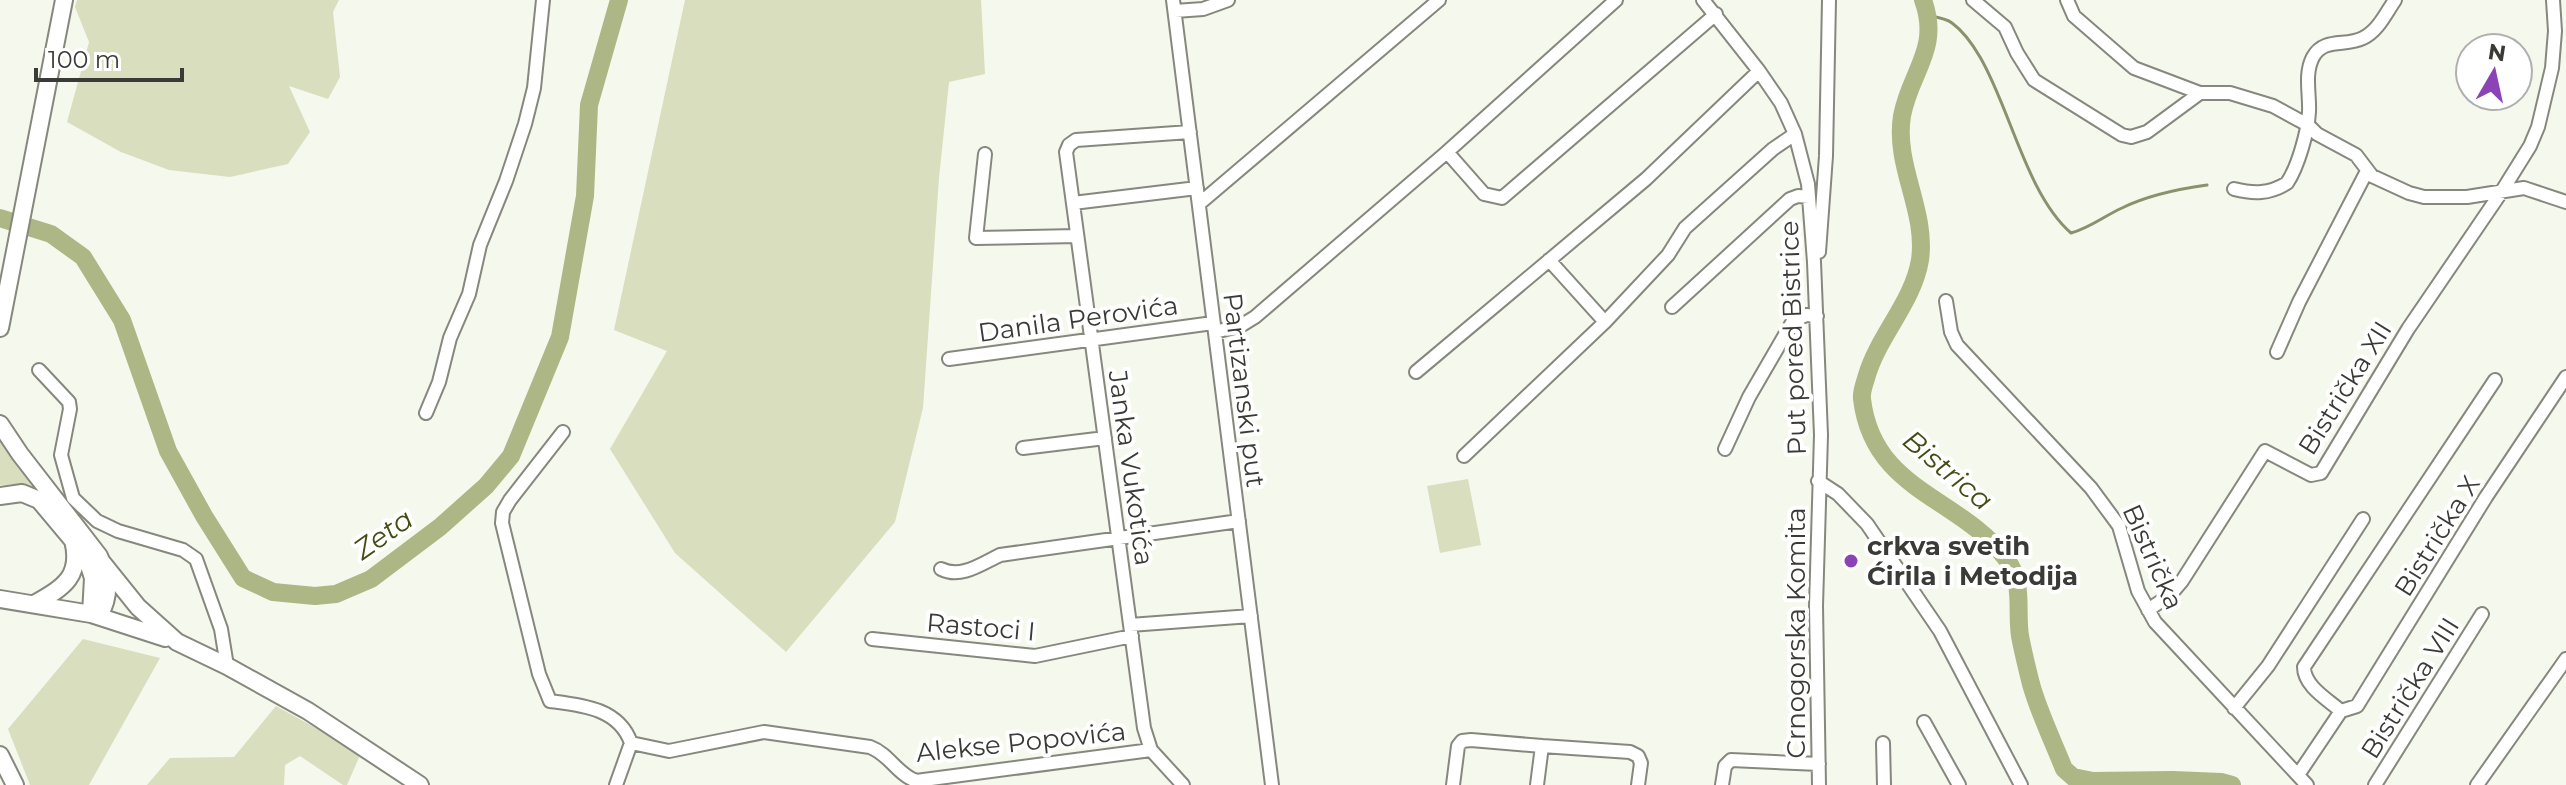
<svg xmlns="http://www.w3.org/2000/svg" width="2566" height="785" font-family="Montserrat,sans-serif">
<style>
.green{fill:#d8debe}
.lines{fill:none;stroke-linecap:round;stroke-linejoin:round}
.stream{stroke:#8a916d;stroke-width:3}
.river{stroke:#adb685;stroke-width:18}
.minor-casing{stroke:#86887e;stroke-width:16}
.major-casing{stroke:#86887e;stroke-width:20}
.minor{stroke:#fff;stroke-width:12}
.major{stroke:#fff;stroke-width:16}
.poi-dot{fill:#8c43b5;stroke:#fff;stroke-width:3}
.labels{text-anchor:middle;stroke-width:8;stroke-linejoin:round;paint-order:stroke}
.street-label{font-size:26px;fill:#3a3b36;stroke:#fff}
.poi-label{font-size:26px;font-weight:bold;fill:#3a3b36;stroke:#fff;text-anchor:start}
.water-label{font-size:28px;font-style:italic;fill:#454d14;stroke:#fff}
</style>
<rect width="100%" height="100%" fill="#f5f8ec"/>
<path class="green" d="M77 0H339L333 12 340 77 328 99 289 86 310 132 288 164 230 177 169 170 121 152 67 122 89 42 75 7Z
M685 0H981L985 74 949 82 939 178 923 408 895 522 786 652 675 553 610 449 667 351 614 330Z
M0 425 45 494 25 484 0 485Z
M1468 479 1481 545 1440 553 1427 486Z
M83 639 160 658 89 785H30L8 729Z
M276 706 361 753 347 785H343L300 756 285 765 284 785H147L170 758 234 757Z"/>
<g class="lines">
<path class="stream" d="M1929 16C1936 17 1946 18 1952 23 1963 31 1973 45 1980 57 2010 108 2027 195 2071 233 2090 228 2104 216 2122 208 2148 195 2178 189 2207 185"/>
<path class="river" d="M1923 0C1941 49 1910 72 1902 116 1894 166 1927 210 1920 260 1913 302 1879 335 1867 375 1865 383 1861 391 1862 399 1873 492 1960 496 2007 560 2024 583 2016 610 2020 636 2023 652 2027 668 2031 684 2039 713 2053 741 2064 769L2073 777 2093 781 2173 780 2221 782 2232 785
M0 218 51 234 83 257 122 320 168 451 204 516 243 578 273 592 315 596 336 594 371 579 440 527 486 486 511 456 560 337 585 196 589 105 619 0"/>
<g class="minor-casing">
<path id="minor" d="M1173 0 1272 785
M1703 0 1759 71 1781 103 1795 134 1808 184 1814 262 1821 435 1816 606 1819 785
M1973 0 2005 27 2017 53 2034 80 2122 135 2131 137 2147 132 2200 93H2230L2273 106 2308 125 2317 134 2356 155 2372 176 2409 193 2424 197H2467L2524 188 2566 202
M2067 0 2074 16 2134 68 2200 93
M1175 11 1203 9 1228 0
M1447 152 1484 194 1502 198 1716 14
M985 154 976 238 1077 236
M2234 189C2254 194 2269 194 2287 183 2298 167 2308 131 2309 112 2310 94 2304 74 2313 57 2324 37 2346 47 2363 38 2378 31 2386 13 2395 0
M1073 203 1197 188
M1199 204 1439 0
M1819 252 1826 156 1829 0
M1549 260 1605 322
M1946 301 1951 332 1957 345 2091 488 2119 526 2138 591 2155 622 2307 785
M1672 307 1790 199 1798 196 1809 197
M1215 332 1242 325 1255 317 1447 152 1616 0
M2277 352 2299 302 2367 171
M949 359 1213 323
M39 370 69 402 70 409 61 455 73 498 97 521 118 531 183 550 196 559 221 629 227 666
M1416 372 1646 179 1759 71
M426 413 439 382 450 338 469 294 480 245 506 181 525 124 534 88 543 0
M563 432 510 500 503 512 502 523 539 674 550 701C581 705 619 708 631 743L616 785
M1023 448 1105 438
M1725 449 1749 397 1793 321 1806 315 1817 316
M1464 456 1605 322 1668 255 1685 228 1773 149 1795 134
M1818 481 1838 494 1867 524 1940 631 2021 785
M941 569C961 579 981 564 1000 555L1239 521
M2148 610 2170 595 2182 581 2265 451 2311 475 2321 473 2408 329 2502 191 2530 146 2538 127 2552 68 2555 31 2553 0
M1130 625 1251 616
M872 639 1035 656 1132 636
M2234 708 2268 666 2363 519
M2341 711C2327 699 2304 686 2304 667L2495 380
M1924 722 1959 785
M631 743 669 751 764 732 870 747C889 754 897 774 916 781L1151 750
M1883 743 1884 785
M2298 775 2341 711 2357 706 2486 497 2566 377
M1183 785 1151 750 1144 728 1066 152 1069 145 1076 140 1190 132
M1453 785 1458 746 1462 741 1471 740 1542 746
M1537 785 1542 746 1630 752 1638 756 1641 763 1638 785
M1722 785 1725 766 1731 760 1819 764
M2375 785 2482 614
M2477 785 2566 659"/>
</g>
<g class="major-casing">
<path id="major" d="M0 328 64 0
M0 424 20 454 99 556C109 577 111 595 99 616
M0 496 22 493 39 500 86 556 93 578 91 614
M101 561 138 607 177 642 227 666 308 711 420 785
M0 599 91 614 165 638
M36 603C64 587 82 576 73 540
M0 755 15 785"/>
</g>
<use href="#minor" class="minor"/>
<use href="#major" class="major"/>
</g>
<circle class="poi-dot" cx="1851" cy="561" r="8"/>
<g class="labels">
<g class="street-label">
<text transform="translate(1078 319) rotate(-8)" y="9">Danila Perovića</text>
<text transform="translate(1793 338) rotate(-92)" y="9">Put pored Bistrice</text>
<text transform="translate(2345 388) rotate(-58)" y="9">Bistrička XII</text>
<text transform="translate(1244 390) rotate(83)" y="9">Partizanski put</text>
<text transform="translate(1131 468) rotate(82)" y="9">Janka Vukotića</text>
<text transform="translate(2437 536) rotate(-58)" y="9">Bistrička X</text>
<text transform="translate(2153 557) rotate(66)" y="9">Bistrička</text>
<text transform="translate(981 627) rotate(5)" y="9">Rastoci I</text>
<text transform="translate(1796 633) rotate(-90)" y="9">Crnogorska Komita</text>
<text transform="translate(2410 688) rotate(-58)" y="9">Bistrička VIII</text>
<text transform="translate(1021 742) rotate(-6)" y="9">Alekse Popovića</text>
</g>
<g class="poi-label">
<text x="1867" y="555">crkva svetih<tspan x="1867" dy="30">Ćirila i Metodija</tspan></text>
</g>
<g class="water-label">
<text transform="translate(1948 470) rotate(40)" y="10">Bistrica</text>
<text transform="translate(383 534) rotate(-35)" y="10">Zeta</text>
</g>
</g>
<g transform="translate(2494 72) rotate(9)"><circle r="38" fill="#ffffff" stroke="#b0b1af" stroke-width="2"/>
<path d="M0-6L14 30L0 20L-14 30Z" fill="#8c43b5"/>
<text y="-12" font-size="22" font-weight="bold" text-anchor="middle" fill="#3a3b36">N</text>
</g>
<path d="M36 68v12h146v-12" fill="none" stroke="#3a3b36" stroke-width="4"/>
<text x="48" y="68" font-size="24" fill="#3a3b36" stroke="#ffffff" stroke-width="6" paint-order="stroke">100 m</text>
</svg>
